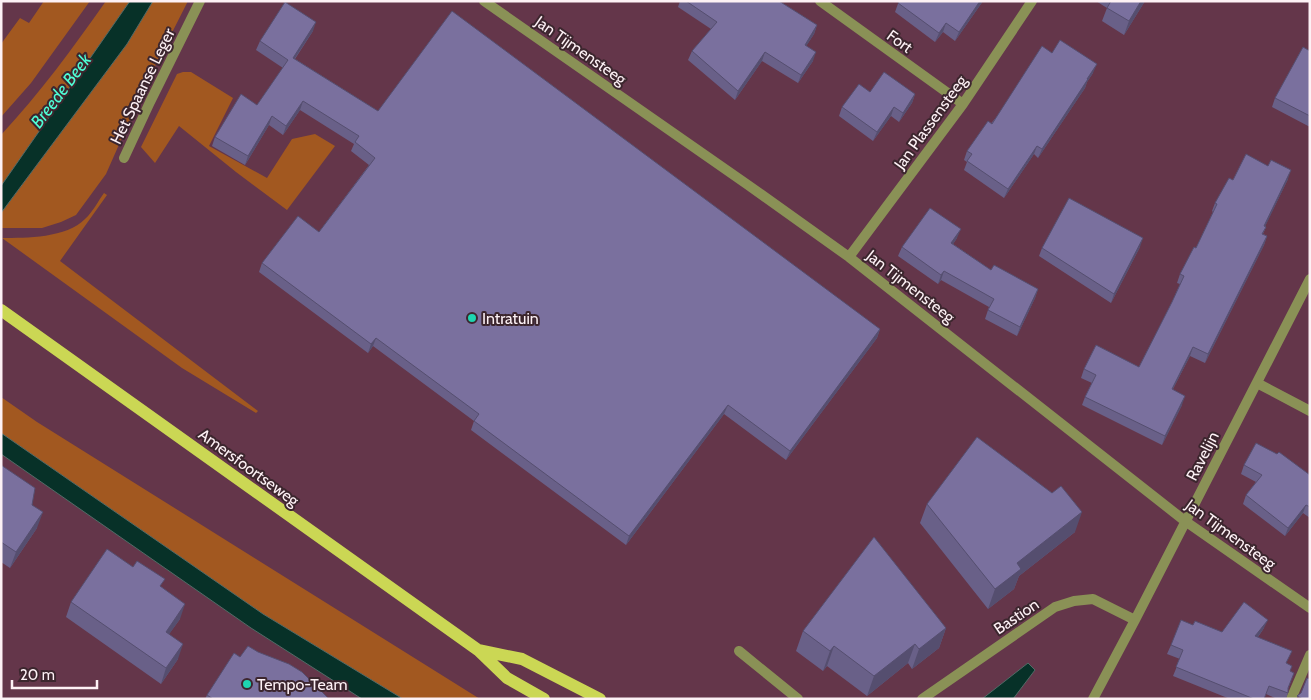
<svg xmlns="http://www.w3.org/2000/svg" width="1311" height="700" font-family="Cabin,sans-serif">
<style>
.green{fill:#a25820}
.water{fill:#073128;stroke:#516b66}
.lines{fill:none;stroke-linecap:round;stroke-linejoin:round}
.street{stroke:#8a9156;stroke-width:10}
.primary{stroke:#cbd754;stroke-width:12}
.wall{fill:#696088}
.shaded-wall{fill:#554e6f}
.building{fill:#7a709e;stroke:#554e6f}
.poi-dot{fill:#1ed5b1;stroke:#3c262e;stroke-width:2}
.labels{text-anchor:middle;stroke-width:4;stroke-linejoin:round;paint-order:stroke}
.street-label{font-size:16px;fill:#fdf1f5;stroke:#3c262e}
.poi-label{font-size:16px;fill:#fdf1f5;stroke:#3c262e;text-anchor:start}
.water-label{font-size:18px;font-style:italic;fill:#4efdd5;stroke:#3c262e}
</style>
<rect width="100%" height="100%" fill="#64364a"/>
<path class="green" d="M44 1H90L31 83 1 117V44L20 18 29 23Z
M106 1H130L1 186V135C40 93 73 48 106 1Z
M153 1H188L144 88 106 174 76 215 61 222 42 228H1V213L127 44Z
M183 72H191L233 98 209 146 267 178 292 139 315 134 335 146 287 210 236 172 179 126 155 163 141 147 177 74Z
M104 193 107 195 60 261 258 411 256 413 182 368 2 238C26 238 67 238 85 219 93 212 98 201 104 193Z
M1 397 37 422 480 699H403L263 614 1 433Z"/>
<path class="water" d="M130 1H153L127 44 1 213V186Z
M1 433 263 614 403 699H362L251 628 1 454Z
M1028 663 1035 670 1013 699H982Z"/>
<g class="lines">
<path class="street" d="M484 1 748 185 849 257 1185 521 1310 608
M820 1 963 104
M124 158 150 102 200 1
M849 257 963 104 1032 1
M1257 383 1310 411
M739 651 798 699
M922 699 1055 607 1074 601 1093 599 1135 620
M1093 699 1135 620 1310 279
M1291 699 1310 655"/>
<path class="primary" d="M1 310 478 650 507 678 544 699
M478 650 522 659 600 699"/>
</g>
<path class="wall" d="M680 1H779L817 25 814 34 806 46 813 61 798 83 762 61 735 100 688 60 692 51 711 29 678 7Z
M899 1H983L955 41 943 32 935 42 895 12Z
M1096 1H1145L1124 35 1102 21 1107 8Z
M313 31 295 59 378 111 880 329 877 338 786 460 724 414 626 545 471 430 474 421 373 346 368 353 259 272 262 263 319 232 369 165 351 151 354 144 300 110 283 135 269 125 245 165 212 146 215 137 257 105 283 68 256 50 260 41Z
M1310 51V127L1272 107 1275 98Z
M1052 53 1093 73 1087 82 1085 88 1038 158 1034 154 1004 198 964 170 967 162 964 160 967 151Z
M870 92 915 94 912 103 899 122 891 116 873 141 839 116 842 107Z
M1288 179 1265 226 1266 227 1263 234 1267 236 1264 245 1205 363 1190 356 1173 389 1182 405 1162 445 1082 405 1085 397 1092 383 1081 378 1084 369 1139 367 1172 302 1180 284 1177 283 1180 274 1196 248 1213 212 1212 211 1215 203 1233 180Z
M957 238 953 244 991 270 1038 289 1035 298 1017 336 985 319 989 307 941 280 938 284 898 256 902 247Z
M1140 247 1111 303 1039 256 1042 248Z
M1 465 32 505 37 528 10 568 1 562Z
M1244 465 1310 475V518L1303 513 1285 536 1243 504 1246 495 1256 482 1241 474Z
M1052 493 1075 532 1019 576 1014 589 988 609 920 523 927 504Z
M162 587 180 619 169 634 178 659 161 684 66 617 71 602Z
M1193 625 1222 632 1264 628 1258 637 1287 663 1290 671 1291 681 1288 689V693L1286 699H1277L1266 694 1264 699H1230L1173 676 1180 659 1167 654 1171 645Z
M946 628 939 648 912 669 908 663 867 696 827 666 823 671 796 651 803 631Z
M258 652 329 699H205L207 695 240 657Z"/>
<path class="shaded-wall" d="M980 1H983L955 41 959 32Z
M1141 1H1145L1124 35 1129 21Z
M316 22 313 31 289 67 293 58Z
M946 23 943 32 935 42 939 33Z
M817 25 814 34 801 54 805 45Z
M765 52 762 61 735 100 738 91Z
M816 52 813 61 798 83 801 75Z
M1097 64 1093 73 1087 82 1085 88 1038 158 1042 149Z
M915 94 912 103 899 122 903 113Z
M303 101 300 110 283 135 286 126Z
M894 107 891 116 873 141 877 132Z
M272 116 269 125 245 165 248 156Z
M1037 146 1034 154 1004 198 1008 189Z
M1291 170 1288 179 1261 235 1264 226Z
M961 229 957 238 948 252 951 243Z
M1267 236 1264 245 1205 363 1208 354Z
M1143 238 1140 247 1111 303 1114 294Z
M944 271 941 280 938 284 941 275Z
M1038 289 1035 298 1017 336 1020 327Z
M880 329 877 338 786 460 790 451Z
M376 338 373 346 368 353 371 344Z
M1193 347 1190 356 1168 398 1172 389Z
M1185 396 1182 405 1162 445 1165 436Z
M728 405 724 414 626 545 629 536Z
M1306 505 1303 513 1285 536 1288 528Z
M43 512 37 528 10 568 16 552Z
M1082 512 1075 532 1019 576 1014 589 988 609 995 589 1017 563Z
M185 604 180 619 160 647 166 632Z
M1268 620 1264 628 1252 645 1255 636Z
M946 628 939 648 912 669 919 649Z
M183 644 178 659 161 684 166 668Z
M915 644 908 663 867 696 874 676Z
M834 646 827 666 823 671 830 651Z"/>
<path class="building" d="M686 1H779L817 25 805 45 816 52 801 75 765 52 738 91 692 51 717 22Z
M899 1H980L959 32 946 23 939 33 898 3Z
M1111 1H1141L1129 21 1107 8Z
M285 2 316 22 293 58 378 111 452 11 880 329 790 451 728 405 629 536 474 421 479 414 376 338 371 344 262 263 298 216 319 232 375 158 355 142 359 136 303 101 286 126 272 116 248 156 215 137 241 94 257 105 288 60 260 41Z
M1060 40 1097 64 1087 79H1088L1042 149 1037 146 1008 189 967 161 972 154 967 151 988 121 992 124 1042 46 1052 53Z
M1303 47 1310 51V116L1275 98Z
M884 72 915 94 903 113 894 107 877 132 842 107 859 84 870 92Z
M1246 154 1268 166 1271 160 1291 170 1264 226 1266 227 1262 234 1267 236 1208 354 1193 347 1172 389 1185 396 1165 436 1085 397 1096 375 1084 369 1096 345 1139 367 1172 302 1184 276 1180 274 1194 247 1196 248 1217 204 1215 203 1229 178 1233 180Z
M1069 198 1143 238 1114 294 1042 248Z
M930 208 961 229 951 243 991 270 994 265 1038 289 1020 327 988 310 994 299 944 271 941 275 902 247Z
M977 437 1052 493 1061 486 1082 512 1017 563 1021 569 995 589 927 504Z
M1256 443 1277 454 1279 452 1310 475V507L1306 505 1288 528 1246 495 1262 475 1244 465Z
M1 465 35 488 32 505 43 512 16 552 1 542Z
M874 537 946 628 919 649 915 644 874 676 834 646 830 651 803 631Z
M107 549 133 567 137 561 165 579 160 586 185 604 166 632 183 644 166 668 71 602Z
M1244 602 1268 620 1255 636 1292 651 1286 663 1292 666 1290 671 1294 673 1288 688V693L1269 686 1264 699H1254L1176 667 1183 650 1171 645 1181 620 1193 625 1195 621 1222 632Z
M248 646 258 652 289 664 302 672 329 699H213L207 695 234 653 240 657Z
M1307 678 1310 679V699H1303L1297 696 1301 693Z"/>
<g class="poi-dot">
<circle cx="472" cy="318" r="5"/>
<circle cx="247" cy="684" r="5"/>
</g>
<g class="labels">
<g class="street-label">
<text transform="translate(900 41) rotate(36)" y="6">Fort</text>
<text transform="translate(581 50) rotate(35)" y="6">Jan Tijmensteeg</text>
<text transform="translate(142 86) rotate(-64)" y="6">Het Spaanse Leger</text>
<text transform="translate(930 122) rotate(-54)" y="6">Jan Plassensteeg</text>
<text transform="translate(911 286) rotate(38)" y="6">Jan Tijmensteeg</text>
<text transform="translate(1202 456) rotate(-63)" y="6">Ravelijn</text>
<text transform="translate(249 467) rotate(36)" y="6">Amersfoortseweg</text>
<text transform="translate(1231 534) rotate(36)" y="6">Jan Tijmensteeg</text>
<text transform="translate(1016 616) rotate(-34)" y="6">Bastion</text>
</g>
<g class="poi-label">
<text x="482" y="324">Intratuin</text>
<text x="257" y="690">Tempo-Team</text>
</g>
<g class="water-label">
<text transform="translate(61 91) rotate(-53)" y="6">Breede Beek</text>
</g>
</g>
<rect width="1311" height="700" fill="none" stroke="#fdf1f5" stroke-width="5"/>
<path d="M12 680v8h85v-8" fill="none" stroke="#fdf1f5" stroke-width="2.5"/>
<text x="20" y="680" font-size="15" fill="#fdf1f5" stroke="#3c262e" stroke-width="4" paint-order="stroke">20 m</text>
</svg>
